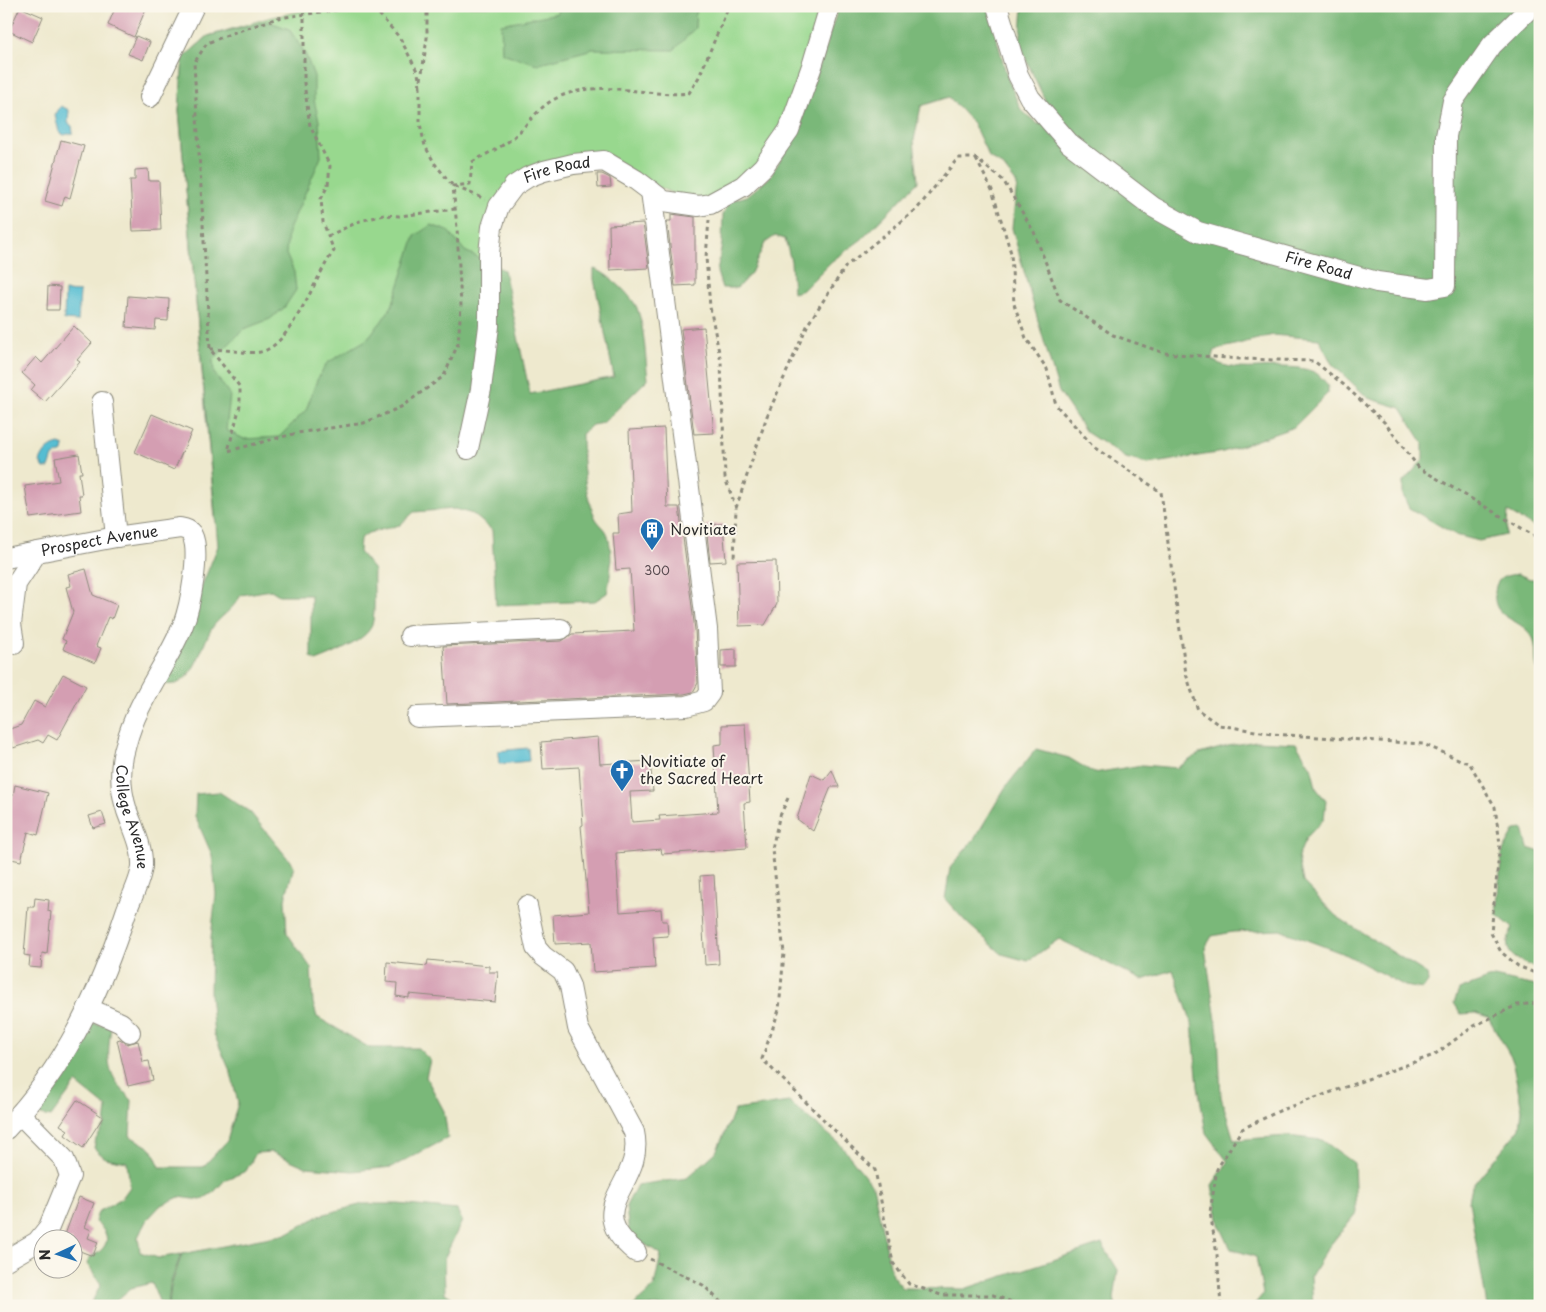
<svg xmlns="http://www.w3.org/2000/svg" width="1546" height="1312" font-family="'Playpen Sans',sans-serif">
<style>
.green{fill:#98d88e;stroke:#62825c}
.forest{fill:#7ab879;stroke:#527252}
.water{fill:#55bdd2;stroke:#40747e}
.building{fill:#d49eb2}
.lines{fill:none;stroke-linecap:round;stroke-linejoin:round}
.minor-casing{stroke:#8c8a7c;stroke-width:22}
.path{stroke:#8c8a7c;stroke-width:3;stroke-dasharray:4 4;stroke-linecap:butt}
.minor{stroke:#fff;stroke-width:20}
.labels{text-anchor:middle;stroke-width:4;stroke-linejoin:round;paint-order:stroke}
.number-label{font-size:12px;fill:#55484d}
.street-label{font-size:15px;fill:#2b2b2b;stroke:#fbf7ec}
.poi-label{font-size:15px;fill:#2b2b2b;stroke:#fbf7ec;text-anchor:start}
</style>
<rect width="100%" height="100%" fill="#fbf7ec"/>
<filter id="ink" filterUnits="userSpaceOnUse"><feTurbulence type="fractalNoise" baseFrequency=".02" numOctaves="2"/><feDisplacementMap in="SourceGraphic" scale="10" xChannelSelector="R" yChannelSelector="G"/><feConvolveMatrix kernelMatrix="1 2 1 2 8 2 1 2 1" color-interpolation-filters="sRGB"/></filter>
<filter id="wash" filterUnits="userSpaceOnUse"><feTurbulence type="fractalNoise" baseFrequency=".0096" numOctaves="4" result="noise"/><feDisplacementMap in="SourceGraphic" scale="20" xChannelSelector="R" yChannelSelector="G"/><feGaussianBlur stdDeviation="1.12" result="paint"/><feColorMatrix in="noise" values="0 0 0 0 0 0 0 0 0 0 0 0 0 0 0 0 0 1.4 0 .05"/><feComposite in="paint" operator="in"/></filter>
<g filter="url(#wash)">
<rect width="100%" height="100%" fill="#eee9ce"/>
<path class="green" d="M327 6H830L763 167 699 206 604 161 514 186 489 249 215 519 179 111 183 58 208 36 268 18Z"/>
<path class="forest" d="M555 6H696L695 28 674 50 593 49 537 64 502 53 501 24 558 13Z
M839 6H988L1007 77 1021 110 1039 125 1045 100 1020 47 1023 6H1540V530L1508 512 1506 535 1479 541 1456 535 1409 508 1403 495V482L1423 460V443L1401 408 1368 398 1332 364 1319 339 1273 335 1215 350 1212 360C1241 378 1282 359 1314 372 1319 374 1324 381 1328 385V393L1294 427 1223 452 1148 464 1126 458 1086 432 1059 392 1034 307 1012 228 1017 184 1003 166 989 157 973 123 949 97 921 106 914 140 918 182 862 239 832 261 803 290 793 293 791 261 785 239 775 236 765 243 751 273 737 288H722L717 272 722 243 723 215 729 201 747 196 769 178 796 135Z
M267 21 289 29 305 53 314 76V100L319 121 321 157 288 232 286 254 294 272 296 290 284 308 270 319 244 329 213 360 214 373 230 395 226 430 244 439 279 437 306 410 317 380 327 363 366 340 381 322 392 306 415 236 431 225 448 231 465 251 504 270 530 394 614 377 594 279V269C607 272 632 296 637 308 645 329 645 356 648 379L603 423 592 425 582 434C582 461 584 492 595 517 598 524 607 529 608 536 613 553 611 576 607 593L595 601 496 605 492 530 473 514 455 509 414 512 400 525 368 533 360 539 359 552 374 570C373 585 376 612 372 625 367 640 330 656 316 661L311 657V595H279L271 590 241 595C234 608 224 614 215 624 202 639 195 690 166 684L164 679 218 546 179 111 183 58 208 36Z
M1518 574 1530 579H1540V676C1533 665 1538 649 1533 638 1520 615 1488 622 1496 586 1499 576 1509 575 1518 574Z
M1256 741 1296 743 1312 769 1316 788 1326 801 1324 819 1306 838 1298 857 1303 882 1336 916 1427 974 1428 982 1423 989 1405 986 1347 955 1280 930 1233 932 1212 936 1205 948 1218 1033 1221 1097 1234 1140 1287 1136 1322 1140 1354 1163 1356 1213 1327 1249 1311 1276 1313 1306H1253L1263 1294 1256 1257 1231 1249 1219 1224 1212 1185 1228 1162 1206 1133 1198 1086 1192 1023 1173 970 1142 980 1059 939 1028 961 1002 954 966 922 945 899 950 868 975 838 1005 788 1036 749 1069 758 1094 773 1142 765 1177 768 1199 754 1228 746Z
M219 792 250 812 294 866 285 899 287 933 311 968 313 1003 317 1017 370 1048H418L430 1060 426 1077 444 1111 448 1138 392 1167 353 1171 306 1167 272 1152 256 1153 246 1171 225 1180 214 1192 201 1200 179 1197 160 1206 146 1221 138 1237 140 1252 158 1258 181 1254 170 1285 168 1306 159 1301 152 1283 131 1288 110 1306H90L101 1284 87 1264 89 1258C108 1249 114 1236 95 1222L98 1212 122 1198 130 1187 127 1162 105 1158 94 1148 96 1139 105 1125 107 1108 76 1083 51 1117 40 1115 43 1099 82 1049 90 1023 111 1026C107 1061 105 1074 132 1100L130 1136 152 1149 160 1167H203L227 1141 238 1103 231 1073 214 1034 210 994 211 937 216 894 212 855 195 816 196 794Z
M1523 829 1528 848 1540 852V969C1517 960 1498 955 1513 928L1496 914 1502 853 1515 830Z
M1494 977 1540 987V1306H1487L1469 1201 1472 1186 1520 1128 1522 1109 1512 1059 1488 1017 1476 1013 1461 1014 1454 1003 1459 990Z
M789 1102 839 1143 873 1186 892 1275 903 1288 964 1289 1102 1244 1118 1270 1114 1299 1116 1306H633L654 1287 661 1254 629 1235 626 1206 637 1185 687 1178 716 1152 735 1110Z
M363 1204H398L457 1210 462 1221 444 1259 445 1293 465 1306H169L171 1286 182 1254 286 1234 321 1215Z"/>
<path class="water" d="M61 106 69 110 68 123 72 126 73 133 64 135 59 132 55 115Z
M65 291 80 292 78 321 64 320Z
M59 444 64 446 63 452 53 456 49 468H44L40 462C43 453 49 446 59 444Z
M528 748 529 761 499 764 498 751Z"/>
<g id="blocks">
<path class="building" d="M116 6H147L134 37 108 25Z
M20 7 43 17 32 42 9 31Z
M136 36 150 42 143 60 128 54Z
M61 140 84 146 70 198 65 196 62 206 45 201Z
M148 169 149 181H159L161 230 133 231 130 180H135V170Z
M597 174H602L610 178 611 187 598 188Z
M671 214 695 217V285L675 286 667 221H671Z
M643 223 649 268 610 270 609 225Z
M48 286 60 287 59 310H47Z
M128 296 169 299 168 321 156 320 155 330 126 327Z
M74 326 92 343 77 360 80 362 45 402 31 390 35 385 22 373 36 357 42 363Z
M704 327 714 433 694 434 681 329Z
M152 414 192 431 174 470 135 452Z
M664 428 667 507H679L695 630 698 683 693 692 684 694 447 704 443 646 562 641 572 634 634 631 630 569 616 570 613 533H619L618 514 632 512 629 430Z
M79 454 82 473H79L82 495H79L81 511 30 518 25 486 59 481 55 458Z
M723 524 726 561 710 562 706 525Z
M776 561 777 604 765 625 739 626 737 562Z
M86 569 93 595 117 605 112 619 108 617 96 646 101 648 95 663 63 649 66 641 62 639 73 612 66 587 71 586 68 574Z
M736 649V667H721V650Z
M63 674 86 686 57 740 48 735 43 743 38 740 13 748 7 730 21 725 34 701 45 707Z
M745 724 750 802 744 803 747 848 662 854 661 849 616 853 620 912 661 909 662 921H667L668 936 653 937 655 968 593 972 591 942 555 944 553 915 589 912 581 826 583 825 579 767 543 769 541 742 598 737 600 764 650 761 653 791 630 792 632 822 660 820 659 816 718 812 714 745 722 744V725Z
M832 770 839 787H831L813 831 797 819 811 774 824 780Z
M15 785 48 793 38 835 28 832 21 861 6 858V799L13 796Z
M102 812 106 824 93 828 89 816Z
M714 875 719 964 705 965 700 876Z
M35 898 49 900 48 911 51 912 47 954 42 953 41 968 29 967 30 956 24 955 28 907H34Z
M428 960 489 966V972H498L495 1002 409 994V998L396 996 397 983 386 982 387 962 427 966Z
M120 1039 127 1044 138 1041 143 1062 149 1061 153 1080 128 1086 117 1040Z
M77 1100 103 1117 83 1148 65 1135 68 1130 60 1125Z
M79 1197 94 1203 85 1227 91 1230 88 1238 98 1242 93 1256 72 1248V1240H63Z"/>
</g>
</g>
<g filter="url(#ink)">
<use href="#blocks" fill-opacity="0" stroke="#8c8a7c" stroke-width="1"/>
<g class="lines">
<g class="minor-casing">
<g id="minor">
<path id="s1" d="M997 6 1018 75 1030 98 1069 143 1153 207 1198 232 1377 282 1428 289 1445 286 1446 136 1453 101 1492 45 1532 6"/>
<path d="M150 97 194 6"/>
<path d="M102 402 116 537"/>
<path id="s2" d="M468 449 481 389 489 326V253L492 227 499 206 514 186 528 177 544 171 573 164 604 161 636 180 664 201 699 206 710 204 743 186 763 167 789 130 813 63 830 6"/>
<path id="s3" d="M6 558 116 537 180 528C185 529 190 530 192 535 201 552 190 607 183 625 167 665 137 701 126 744 119 766 120 789 127 811 133 828 143 847 142 866 141 880 131 898 126 912 100 992 65 1068 6 1129"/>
<path d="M410 636 561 629"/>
<path d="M14 643 11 624 16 584 37 552"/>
<path d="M417 717 686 706 704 701 710 693 707 629 651 191"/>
<path d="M527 906 536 948 543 956 563 971 570 986 578 1028 634 1132C646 1185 578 1206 636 1252"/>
<path d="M88 1008 121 1023 130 1032"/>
<path d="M6 1260 37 1242 49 1227 70 1176 64 1159 20 1114"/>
</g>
</g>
<path class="path" d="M421 80 427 38V6
M420 86 418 73 400 38 378 13 358 7 278 18 235 32 207 43 194 63 210 349 240 387V406L228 451 297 433 364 423 401 407 444 376 458 344 461 306 457 228 453 186 470 184 472 162C484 155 498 149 509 141 525 129 535 110 553 100 596 76 645 98 689 93L699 77 729 6
M420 86V124L425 146 435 164 453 186 485 199
M976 159 992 190 1011 253 1014 304 1026 338 1047 369 1056 405 1095 448 1161 492 1186 674 1198 710 1219 725 1273 734 1423 744 1470 764 1495 807 1500 844 1491 933 1501 952 1518 966 1540 975
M709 220 706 257 710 307 721 362 725 478 736 508 734 559
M328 236 360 221 384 215 399 216 455 209
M210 349C226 349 245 354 260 352 291 347 316 274 334 251L323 222 321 199 328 185 330 166 310 126 304 83V15
M736 508 767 416 808 324 846 266 917 209 958 158H975L1003 180 1034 232 1060 300 1113 335 1164 353 1240 359 1314 361 1344 385 1385 423 1419 468 1540 539
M788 798 779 818 772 849 784 953 779 1010 762 1059 875 1170 893 1263 909 1284 941 1295H993L1023 1306
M650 1259 703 1285 725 1306
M1221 1306 1217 1255 1210 1212 1217 1169 1242 1129 1279 1111 1434 1055 1474 1026 1517 1005 1540 1003"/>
<use href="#minor" class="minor"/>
</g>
</g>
<defs>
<g id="building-pin" transform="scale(1.25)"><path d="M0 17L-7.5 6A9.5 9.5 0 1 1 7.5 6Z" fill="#1f6fb2" stroke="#fbf7ec"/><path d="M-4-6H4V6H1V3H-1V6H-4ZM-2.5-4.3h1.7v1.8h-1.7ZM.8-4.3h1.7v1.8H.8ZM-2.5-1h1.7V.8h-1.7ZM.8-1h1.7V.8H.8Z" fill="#fff"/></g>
<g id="church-pin" transform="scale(1.25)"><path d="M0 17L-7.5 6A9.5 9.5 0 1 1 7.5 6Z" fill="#1f6fb2" stroke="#fbf7ec"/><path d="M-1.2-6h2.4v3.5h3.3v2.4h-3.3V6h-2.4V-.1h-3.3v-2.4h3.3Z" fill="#fff"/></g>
</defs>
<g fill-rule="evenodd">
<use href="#building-pin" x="652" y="530"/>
<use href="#church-pin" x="622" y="771"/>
</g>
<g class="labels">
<g class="number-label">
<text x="657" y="575">300</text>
</g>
<g class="street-label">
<text dy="5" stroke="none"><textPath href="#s2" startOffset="318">Fire Road</textPath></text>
<text dy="5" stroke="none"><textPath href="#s1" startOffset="440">Fire Road</textPath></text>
<text dy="5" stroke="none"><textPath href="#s3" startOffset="95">Prospect Avenue</textPath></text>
<text dy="5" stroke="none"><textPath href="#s3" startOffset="490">College Avenue</textPath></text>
</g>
<g class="poi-label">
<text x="670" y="535">Novitiate</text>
<text x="640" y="767">Novitiate of<tspan x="640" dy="17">the Sacred Heart</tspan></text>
</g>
</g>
<rect width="1546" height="1312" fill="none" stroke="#fbf7ec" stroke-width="25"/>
<g transform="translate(58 1254) rotate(266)"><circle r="24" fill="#fbf7ec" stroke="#a8a59f"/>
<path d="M0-4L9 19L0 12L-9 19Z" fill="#1f6fb2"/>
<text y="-8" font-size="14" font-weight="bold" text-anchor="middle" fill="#2b2b2b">N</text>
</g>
</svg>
